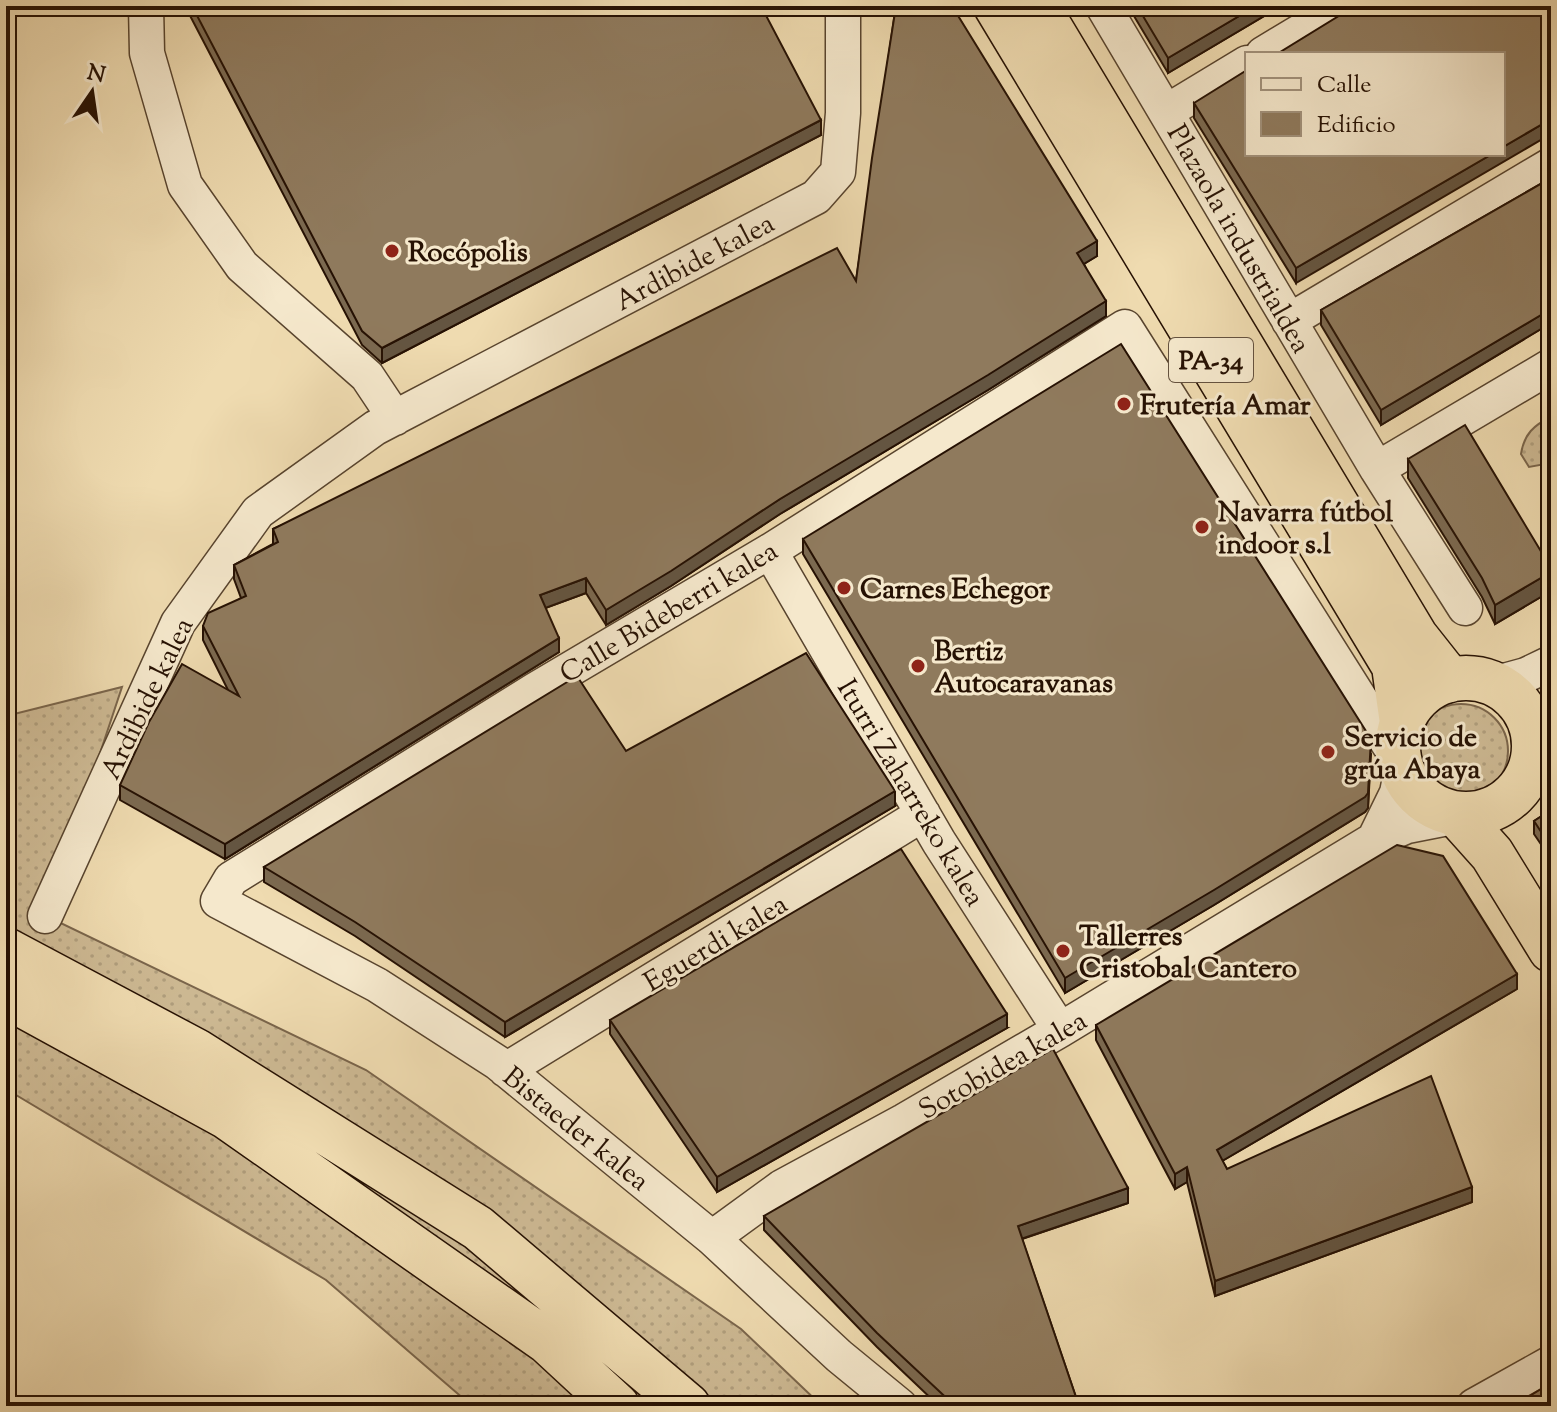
<svg xmlns="http://www.w3.org/2000/svg" width="1557" height="1412" font-family="'Sorts Mill Goudy',serif">
<style>
.grass{fill:url(#grass-dots);stroke:#7a654b;stroke-width:2}
.lines{fill:none;stroke-linecap:round;stroke-linejoin:round}
.minor-casing{stroke:#58442e;stroke-width:37}
.highway-casing{stroke:#261103;stroke-width:47}
.minor{stroke:#f5e8cc;stroke-width:34}
.highway{stroke:#efdbb0;stroke-width:44}
.wall{fill:#7b6950;stroke:#261103;stroke-width:2}
.shaded-wall{fill:#645541;stroke:#261103;stroke-width:2}
.building{fill:#8f7a5d;stroke:#261103;stroke-width:2}
.poi-dot{fill:#8f2418;stroke:#f5e8cc;stroke-width:3}
.labels{text-anchor:middle;stroke-width:6;stroke-linejoin:round;paint-order:stroke}
.shield{fill:#f5e8cc;stroke:#64523f;stroke-width:2}
.shield-label{font-size:26px;font-weight:bold;fill:#261103}
.street-label{font-size:28px;fill:#261103;stroke:#f5e8cc}
.poi-label{font-size:28px;font-weight:bold;fill:#261103;stroke:#f5e8cc;text-anchor:start}
</style>
<defs>
<pattern id="grass-dots" width="8" height="8" patternUnits="userSpaceOnUse" patternTransform="scale(2)"><rect width="8" height="8" fill="#cdb993"/><path d="M2 2h.1M6 6h.1" fill="none" stroke="#b09e7d" stroke-width="1.8" stroke-linecap="round"/></pattern>
</defs>
<rect width="100%" height="100%" fill="#efdbb0"/>
<filter id="stains"><feTurbulence type="fractalNoise" baseFrequency=".0025" numOctaves="4"/><feColorMatrix values="0 0 0 0 .2 0 0 0 0 .09 0 0 0 0 .02 0 0 0 .5 -.17"/></filter>
<radialGradient id="worn" r=".72"><stop offset=".6" stop-color="#630" stop-opacity="0"/><stop offset="1" stop-color="#630" stop-opacity=".3"/></radialGradient>
<path class="grass" d="M1551 417V463L1529 467 1521 454C1524 434 1534 425 1551 417Z
M122 687 46 916 366 1070 741 1329 822 1406H472L326 1280 6 1089V716Z
M1414 751a47 47 0 1 1 94 0a47 47 0 1 1-94 0Z"/>
<g class="lines">
<g class="minor-casing">
<path id="minor" d="M146 6 147 53 185 185 242 266 367 376 395 418
M1103 6 1377 469 1465 608
M1263 54 1343 6
M1166 112 1247 63
M1289 321 1551 165
M1377 469 1551 366
M770 551 939 842 1060 1030
M1493 684 1526 675 1551 663
M1534 757 1551 717
M1374 840 1397 793 1402 767
M45 916 178 623 258 512 375 428 816 197 838 172 843 113V6
M506 1070 923 814
M712 1238 782 1187 904 1121 1060 1030 1370 842 1407 826 1458 816
M900 1406 839 1356 712 1238 498 1063 377 985 218 901 231 879 535 690 770 551 1125 327 1400 762
M1474 1406 1551 1363"/>
</g>
<g class="highway-casing">
<path id="highway" d="M996 6 1394 666 1402 723
M1037 6 1416 637 1450 680
M1398 746a68 68 0 1 1 136 0a68 68 0 1 1-136 0Z
M1458 816 1492 854 1551 950
M6 950 196 1051 478 1228 688 1406
M6 996 227 1117 548 1342 617 1406"/>
</g>
<use href="#minor" class="minor"/>
<use href="#highway" class="highway"/>
</g>
<path class="wall" d="M186 6H761L821 135 382 363 362 345 186 8Z
M892 6H952L1097 256 1084 264 1106 316 988 390 780 514 671 586 606 625 586 593 545 608 559 652 225 859 120 800V785L228 690 203 640V626L241 598 234 579V565L273 544V529L856 281 895 12Z
M1128 6H1281L1168 73Z
M1353 8 1296 283 1194 118V103L1247 154Z
M1551 178V323L1381 425 1321 325V310Z
M1408 459 1551 568V591L1495 624 1482 597 1408 478Z
M803 539 1371 754 1368 808 1365 812 1214 905 1065 993 803 554Z
M626 751 895 806 505 1037 355 936 264 882V867Z
M1551 810V859L1534 834V821Z
M1517 989 1222 1161 1227 1169 1472 1202 1215 1296 1187 1182 1175 1189 1096 1040V1025Z
M610 1020 1007 1028 717 1192 610 1034Z
M1128 1203 1022 1239 1079 1406H939L877 1347 764 1230V1216Z"/>
<path class="shaded-wall" d="M1256 6H1281L1168 73V58Z
M1551 119V134L1296 283V268L1492 154H1503V147Z
M821 120V135L382 363V348Z
M1097 241V256L1077 268V253Z
M1106 301V316L988 390 780 514 671 586 606 625V610L780 499Z
M1551 309V323L1381 425V410Z
M1551 572V591L1495 624V605Z
M586 578V593L540 610V595Z
M559 638V652L225 859V844Z
M1371 739 1368 808 1365 812 1214 905 1065 993V978Z
M895 791V806L505 1037V1022Z
M1517 974V989L1217 1164V1150Z
M1007 1014V1028L717 1192V1177Z
M1187 1167V1182L1175 1189V1174Z
M1472 1187V1202L1215 1296V1281Z
M1128 1188V1203L1018 1240V1226Z"/>
<path class="building" d="M192 6H761L821 120 382 348 362 331Z
M896 6H952L1097 241 1077 253 1106 301 988 375 780 499 671 571 606 610 586 578 540 595 559 638 225 844 120 785 149 722 182 664 239 696 203 626 208 613 246 596 234 565 278 542 273 529 837 248 856 281 872 158Z
M1137 6H1256L1168 58Z
M1355 6H1534L1551 32V119L1503 147V54H1277Z
M1247 70V154H1492L1296 268 1194 103Z
M1551 178V309L1381 410 1321 310Z
M1121 344 1371 739 1368 793 1365 797 1214 890 1065 978 803 539Z
M1465 425 1551 568V572L1495 605 1482 578 1408 459Z
M806 653 895 791 505 1022 355 922 264 867 577 676 626 751Z
M1551 810V847L1534 821Z
M1397 845 1443 856 1517 974 1217 1150 1227 1169 1431 1076 1472 1187 1215 1281 1187 1167 1175 1174 1096 1025Z
M901 849 1007 1014 717 1177 610 1020Z
M1053 1049 1128 1188 1018 1226 1079 1406H955L877 1333 764 1216Z
M1551 1383V1406H1513Z"/>
<g class="poi-dot">
<circle cx="392" cy="251" r="8"/>
<circle cx="1124" cy="404" r="8"/>
<circle cx="1202" cy="527" r="8"/>
<circle cx="844" cy="588" r="8"/>
<circle cx="918" cy="666" r="8"/>
<circle cx="1328" cy="752" r="8"/>
<circle cx="1063" cy="951" r="8"/>
</g>
<g class="labels">
<rect class="shield" x="1169" y="338" width="84" height="44" rx="6"/>
<g class="shield-label">
<text x="1211" y="369">PA-34</text>
</g>
<g class="street-label">
<text transform="translate(1240 238) rotate(60)" y="10">Plazaola industrialdea</text>
<text transform="translate(694 261) rotate(-28)" y="10">Ardibide kalea</text>
<text transform="translate(668 611) rotate(-31)" y="10">Calle Bideberri kalea</text>
<text transform="translate(146 698) rotate(-64)" y="10">Ardibide kalea</text>
<text transform="translate(912 792) rotate(59)" y="10">Iturri Zaharreko kalea</text>
<text transform="translate(715 942) rotate(-31)" y="10">Eguerdi kalea</text>
<text transform="translate(1002 1064) rotate(-30)" y="10">Sotobidea kalea</text>
<text transform="translate(577 1128) rotate(39)" y="10">Bistaeder kalea</text>
</g>
<g class="poi-label">
<text x="408" y="261">Rocópolis</text>
<text x="1140" y="414">Frutería Amar</text>
<text x="1218" y="521">Navarra fútbol<tspan x="1218" dy="32">indoor s.l</tspan></text>
<text x="860" y="598">Carnes Echegor</text>
<text x="934" y="660">Bertiz<tspan x="934" dy="32">Autocaravanas</tspan></text>
<text x="1344" y="746">Servicio de<tspan x="1344" dy="32">grúa Abaya</tspan></text>
<text x="1079" y="945">Tallerres<tspan x="1079" dy="32">Cristobal Cantero</tspan></text>
</g>
</g>
<rect width="1557" height="1412" fill="none" stroke="#efdbb0" stroke-width="32"/>
<rect x="8" y="8" width="1541" height="1396" fill="none" stroke="#261103" stroke-width="4"/>
<rect x="16" y="16" width="1525" height="1380" fill="none" stroke="#261103" stroke-width="2"/>
<rect x="1245" y="52" width="260" height="104" fill="#f5e8cc" stroke="#a2927c" stroke-width="2"/>
<rect x="1261" y="78" width="40" height="12" fill="#f5e8cc" stroke="#a2927c" stroke-width="2"/>
<text x="1317" y="92" font-size="24" fill="#261103">Calle</text>
<rect x="1261" y="112" width="40" height="24" fill="#8f7a5d" stroke="#a2927c" stroke-width="2"/>
<text x="1317" y="132" font-size="24" fill="#261103">Edificio</text>
<g transform="translate(92 92) rotate(13)" stroke="#f5e8cc" stroke-width="6" paint-order="stroke">
<path d="M0-6L14 30L0 20L-14 30Z" fill="#261103"/>
<text y="-12" font-size="22" font-weight="bold" text-anchor="middle" fill="#261103">N</text>
</g>
<rect width="100%" height="100%" filter="url(#stains)"/>
<rect width="100%" height="100%" fill="url(#worn)"/>
</svg>
